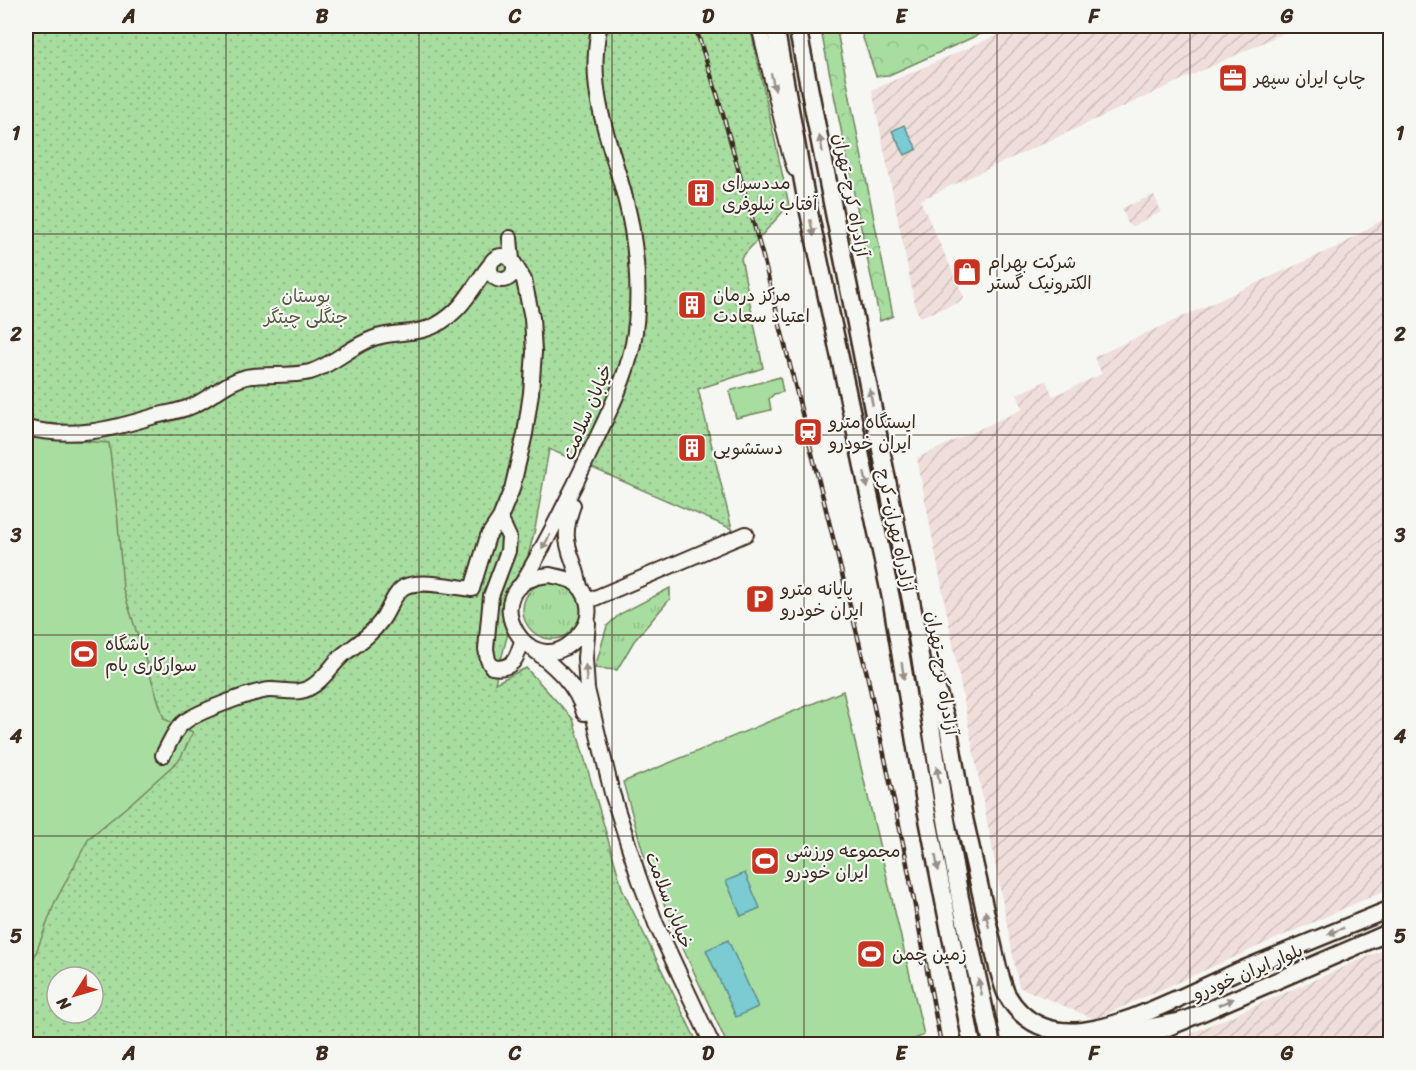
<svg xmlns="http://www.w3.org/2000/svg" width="1416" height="1070" font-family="Sriracha,'Playpen Sans Arabic',sans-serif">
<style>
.industrial{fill:url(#industrial-furrows)}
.grass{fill:url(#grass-tufts);stroke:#72845f;stroke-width:1.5}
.forest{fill:url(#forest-crowns);stroke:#72845f;stroke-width:1.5}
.park{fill:url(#park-dots);stroke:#72845f;stroke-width:1.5;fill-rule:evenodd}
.garden{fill:#a8dda0;stroke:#72845f;stroke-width:1.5}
.water{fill:#7acbd2;stroke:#618b8a;stroke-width:1.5}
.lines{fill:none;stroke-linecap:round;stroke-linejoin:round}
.secondary-casing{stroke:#3b2a1e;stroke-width:18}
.primary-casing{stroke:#3b2a1e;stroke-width:20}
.highway-casing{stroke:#3b2a1e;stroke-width:21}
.secondary{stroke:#f6f6f2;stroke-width:14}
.primary{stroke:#f6f6f2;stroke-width:15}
.highway{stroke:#f6f6f2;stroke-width:16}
.rail-casing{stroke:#3b2a1e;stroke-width:4.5}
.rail{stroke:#f6f6f2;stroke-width:2;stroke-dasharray:7;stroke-linecap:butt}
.oneway{fill:#989088}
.grid{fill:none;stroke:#3b2a1e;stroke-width:1.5;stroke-opacity:0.55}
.labels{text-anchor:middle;stroke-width:4.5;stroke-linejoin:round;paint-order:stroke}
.poi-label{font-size:18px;fill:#3b2a1e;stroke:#f6f6f2;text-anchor:start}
.street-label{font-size:18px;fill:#3b2a1e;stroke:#f6f6f2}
.park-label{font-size:18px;fill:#56573e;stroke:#f6f6f2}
.neatline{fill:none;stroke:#3b2a1e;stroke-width:2}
.grid-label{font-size:20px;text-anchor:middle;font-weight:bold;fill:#3b2a1e}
</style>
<defs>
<pattern id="industrial-furrows" width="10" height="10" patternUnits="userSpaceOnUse" patternTransform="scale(1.5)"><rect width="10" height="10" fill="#efdeda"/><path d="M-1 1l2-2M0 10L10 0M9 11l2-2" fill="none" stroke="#cebfbb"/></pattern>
<pattern id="grass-tufts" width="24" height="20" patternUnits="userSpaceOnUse" patternTransform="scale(1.5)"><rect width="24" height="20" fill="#a8dda0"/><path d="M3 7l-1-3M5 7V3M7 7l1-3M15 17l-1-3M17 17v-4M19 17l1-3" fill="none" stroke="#92be89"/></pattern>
<pattern id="forest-crowns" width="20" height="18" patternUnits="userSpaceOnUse" patternTransform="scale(1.5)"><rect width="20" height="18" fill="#a8dda0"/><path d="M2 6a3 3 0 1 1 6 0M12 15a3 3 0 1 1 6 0" fill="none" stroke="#92be89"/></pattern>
<pattern id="park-dots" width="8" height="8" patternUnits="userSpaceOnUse" patternTransform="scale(1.5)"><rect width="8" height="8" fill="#a8dda0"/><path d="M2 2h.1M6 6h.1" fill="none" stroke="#92be89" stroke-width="1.8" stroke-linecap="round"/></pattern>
</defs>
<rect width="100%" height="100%" fill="#f6f6f2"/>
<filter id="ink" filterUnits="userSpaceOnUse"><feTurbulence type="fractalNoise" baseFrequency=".0167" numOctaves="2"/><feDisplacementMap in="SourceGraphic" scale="12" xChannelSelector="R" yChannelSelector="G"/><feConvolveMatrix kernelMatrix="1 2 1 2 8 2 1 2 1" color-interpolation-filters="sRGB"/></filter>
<g filter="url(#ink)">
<path class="industrial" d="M1018 26H1299L920 200 964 297 963 301 920 317 916 309 872 90Z
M1154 195 1161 212 1133 226 1128 224 1122 208Z
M1390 215V888L1095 1019 1019 987 917 458 1023 409 1017 394 1046 381 1053 396 1102 374 1094 357 1343 244Z
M1390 947V1044H1167Z"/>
<path class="grass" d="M523 610a29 29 0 1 1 58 0a29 29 0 1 1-58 0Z
M670 588V599L634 641 617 670 595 668 607 626 620 614Z"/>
<path class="forest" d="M820 26H836L893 316 880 321Z
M859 26H998L889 75 876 76Z"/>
<path class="park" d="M26 26H750L789 205 741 258 763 368 698 389 732 529 549 449 535 529 495 683 526 668 573 719 623 891 698 1044H26ZM57 977H93V1013H57Z"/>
<path class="garden" d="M780 377 783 392 774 394 769 399 771 410 736 418 729 391Z
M26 437 109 443 117 511 123 589 164 719 193 732 180 759 129 805 89 838 55 902 34 958 26 955Z
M843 691 924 1035 903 1044H727L676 933 643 852 623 782Z"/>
<path class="water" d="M904 125 917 149 905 155 892 131Z
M745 873 760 908 741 916 726 881Z
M728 940 758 1007 736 1017 706 950Z"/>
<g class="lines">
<g class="secondary-casing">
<path id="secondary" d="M759 26 790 154 795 169
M510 238 512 260
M490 268a12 12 0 1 1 24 0a12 12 0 1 1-24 0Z
M26 428C74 439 109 430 155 416 167 413 179 411 190 407 210 399 225 382 246 377 267 373 290 377 310 372 331 366 351 346 374 338 394 331 418 335 436 325 464 310 472 287 490 265
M573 505C558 546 574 551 580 587
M500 518 509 537 508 551 491 596 486 649 488 660 492 667C513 671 517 658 522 641
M550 575C558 577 566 578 572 581 589 591 593 614 583 629 535 701 464 582 550 575Z
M520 587C547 541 571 494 593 446 609 412 625 381 633 344 640 307 638 267 632 230 623 170 591 115 596 52 597 43 597 34 600 26
M588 601 746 534
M588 623 585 658 587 689 612 793 639 878 656 924 712 1044
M532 648C554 666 577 685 584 713
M163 755C169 745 173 732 182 724 193 713 256 690 271 690 285 690 298 695 311 687 325 679 332 664 344 654 357 644 371 635 381 621 389 611 393 594 404 587 419 579 455 587 472 589L488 536 500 518 512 489 525 434 531 393 534 352 532 318 524 280 514 263"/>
</g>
<g class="primary-casing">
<path id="primary" d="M1177 999 1236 972 1390 909
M1086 1044 1154 1026 1185 1020 1390 932"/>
</g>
<g class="highway-casing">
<path id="highway" d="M775 26 806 198 892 603 927 814 972 1044
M797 26 913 611 943 803 960 898 992 1044
M931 670 948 726 964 818 998 968C1001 977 1003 987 1007 995 1045 1061 1125 1022 1177 999
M1126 1044 1185 1020"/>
</g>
<use href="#secondary" class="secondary"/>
<use href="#primary" class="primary"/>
<use href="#highway" class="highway"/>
<g class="rail-casing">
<path id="rail" d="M695 26 718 97 763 257 867 674 905 853 941 1044"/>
</g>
<use href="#rail" class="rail"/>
</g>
<defs><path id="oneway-solid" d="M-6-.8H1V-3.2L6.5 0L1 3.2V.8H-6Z" transform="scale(1.5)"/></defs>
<g class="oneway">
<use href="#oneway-solid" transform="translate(773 82) rotate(77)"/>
<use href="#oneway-solid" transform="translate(821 144) rotate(-101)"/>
<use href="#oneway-solid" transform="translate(812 228) rotate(78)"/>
<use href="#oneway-solid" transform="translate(871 397) rotate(-101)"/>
<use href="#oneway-solid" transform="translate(866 480) rotate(78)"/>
<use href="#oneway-solid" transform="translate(546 542) rotate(119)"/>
<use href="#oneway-solid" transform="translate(903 671) rotate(81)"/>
<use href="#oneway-solid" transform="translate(586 673) rotate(-94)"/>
<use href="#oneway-solid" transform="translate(938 775) rotate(-99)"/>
<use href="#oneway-solid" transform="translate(937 863) rotate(79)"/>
<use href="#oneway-solid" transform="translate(987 919) rotate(-103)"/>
<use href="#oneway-solid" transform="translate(1336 931) rotate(158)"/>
<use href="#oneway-solid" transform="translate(980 987) rotate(-103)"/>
<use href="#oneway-solid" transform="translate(1226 1002) rotate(-23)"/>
</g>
</g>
<path class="grid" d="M226 26V1044M419 26V1044M612 26V1044M804 26V1044M997 26V1044M1190 26V1044M26 234H1390M26 435H1390M26 635H1390M26 836H1390"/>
<defs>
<g id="office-square" transform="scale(1.5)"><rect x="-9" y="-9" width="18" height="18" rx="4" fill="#c8321e" stroke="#f6f6f2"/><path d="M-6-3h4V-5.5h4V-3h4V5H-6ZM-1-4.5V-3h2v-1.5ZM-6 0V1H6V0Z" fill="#fff"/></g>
<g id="building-square" transform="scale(1.5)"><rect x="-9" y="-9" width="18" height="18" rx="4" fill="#c8321e" stroke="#f6f6f2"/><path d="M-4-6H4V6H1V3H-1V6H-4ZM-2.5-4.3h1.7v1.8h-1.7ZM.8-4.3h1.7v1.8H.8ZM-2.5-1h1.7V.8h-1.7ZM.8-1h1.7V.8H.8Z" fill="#fff"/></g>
<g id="shop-square" transform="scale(1.5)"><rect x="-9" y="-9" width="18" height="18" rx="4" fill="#c8321e" stroke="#f6f6f2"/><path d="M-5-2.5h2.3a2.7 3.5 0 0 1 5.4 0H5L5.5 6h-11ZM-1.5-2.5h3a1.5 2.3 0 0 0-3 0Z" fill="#fff"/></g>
<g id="station-square" transform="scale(1.5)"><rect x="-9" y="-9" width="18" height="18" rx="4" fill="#c8321e" stroke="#f6f6f2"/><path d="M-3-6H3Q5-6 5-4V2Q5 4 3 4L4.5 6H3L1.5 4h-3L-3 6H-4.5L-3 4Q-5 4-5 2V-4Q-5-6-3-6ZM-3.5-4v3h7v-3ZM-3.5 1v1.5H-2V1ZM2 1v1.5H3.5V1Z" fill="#fff"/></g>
<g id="parking-square" transform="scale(1.5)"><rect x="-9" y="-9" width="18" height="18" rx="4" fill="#c8321e" stroke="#f6f6f2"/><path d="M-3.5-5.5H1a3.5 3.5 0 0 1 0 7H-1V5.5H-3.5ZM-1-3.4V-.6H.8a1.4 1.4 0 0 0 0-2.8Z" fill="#fff"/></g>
<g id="stadium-square" transform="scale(1.5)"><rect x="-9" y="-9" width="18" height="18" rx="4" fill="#c8321e" stroke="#f6f6f2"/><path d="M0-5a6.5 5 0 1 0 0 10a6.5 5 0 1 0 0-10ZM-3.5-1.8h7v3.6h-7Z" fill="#fff"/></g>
</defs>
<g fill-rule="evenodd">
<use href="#office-square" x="1233" y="78"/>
<use href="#building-square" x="701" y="193"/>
<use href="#shop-square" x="967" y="272"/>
<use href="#building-square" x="692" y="305"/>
<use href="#station-square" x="808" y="432"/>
<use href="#building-square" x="692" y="448"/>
<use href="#parking-square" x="760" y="599"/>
<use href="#stadium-square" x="84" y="654"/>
<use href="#stadium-square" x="765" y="861"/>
<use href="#stadium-square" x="871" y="954"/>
</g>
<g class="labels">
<g class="poi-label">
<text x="1254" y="84">چاپ ایران سپهر</text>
<text x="722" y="189">مددسرای<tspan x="722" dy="21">آفتاب نیلوفری</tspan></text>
<text x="988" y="268">شرکت بهرام<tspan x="988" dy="21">الکترونیک گستر</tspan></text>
<text x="713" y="301">مرکز درمان<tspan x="713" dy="21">اعتیاد سعادت</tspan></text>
<text x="829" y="428">ایستگاه مترو<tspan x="829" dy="21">ایران خودرو</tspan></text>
<text x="713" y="454">دستشویی</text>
<text x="781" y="595">پایانه مترو<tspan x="781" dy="21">ایران خودرو</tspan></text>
<text x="105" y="650">باشگاه<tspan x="105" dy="21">سوارکاری بام</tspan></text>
<text x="786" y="857">مجموعه ورزشی<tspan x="786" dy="21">ایران خودرو</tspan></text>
<text x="892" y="960">زمین چمن</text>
</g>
<g class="street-label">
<text transform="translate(851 195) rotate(79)" y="6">آزادراه کرج-تهران</text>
<text transform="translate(587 412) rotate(-67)" y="6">خیابان سلامت</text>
<text transform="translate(896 530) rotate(78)" y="6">آزادراه تهران-کرج</text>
<text transform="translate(942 673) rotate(81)" y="6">آزادراه کرج-تهران</text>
<text transform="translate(669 900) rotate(69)" y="6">خیابان سلامت</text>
<text transform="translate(1248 972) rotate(-23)" y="6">بلوار ایران خودرو</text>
</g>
<g class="park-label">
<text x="306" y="302">بوستان<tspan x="306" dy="21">جنگلی چیتگر</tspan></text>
</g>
</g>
<rect width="1416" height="1070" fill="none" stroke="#f6f6f2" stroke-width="66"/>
<g transform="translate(75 995) rotate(233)"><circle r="28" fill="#f6f6f2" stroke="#aba49d" stroke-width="1.5"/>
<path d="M0-4.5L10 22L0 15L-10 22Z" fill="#c8321e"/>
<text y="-9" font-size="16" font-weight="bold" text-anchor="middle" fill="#3b2a1e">N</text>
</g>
<rect x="33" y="33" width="1350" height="1004" class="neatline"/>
<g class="grid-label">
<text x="129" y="23">A</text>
<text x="322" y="23">B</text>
<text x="515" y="23">C</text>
<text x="708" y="23">D</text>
<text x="901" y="23">E</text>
<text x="1094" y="23">F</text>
<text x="1287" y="23">G</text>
<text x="16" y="140">1</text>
<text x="1400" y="140">1</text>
<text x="16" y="341">2</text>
<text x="1400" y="341">2</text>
<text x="16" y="542">3</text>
<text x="1400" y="542">3</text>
<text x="16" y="743">4</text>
<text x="1400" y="743">4</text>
<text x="16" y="943">5</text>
<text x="1400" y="943">5</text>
<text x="129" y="1060">A</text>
<text x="322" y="1060">B</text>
<text x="515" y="1060">C</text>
<text x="708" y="1060">D</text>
<text x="901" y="1060">E</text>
<text x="1094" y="1060">F</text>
<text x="1287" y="1060">G</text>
</g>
</svg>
